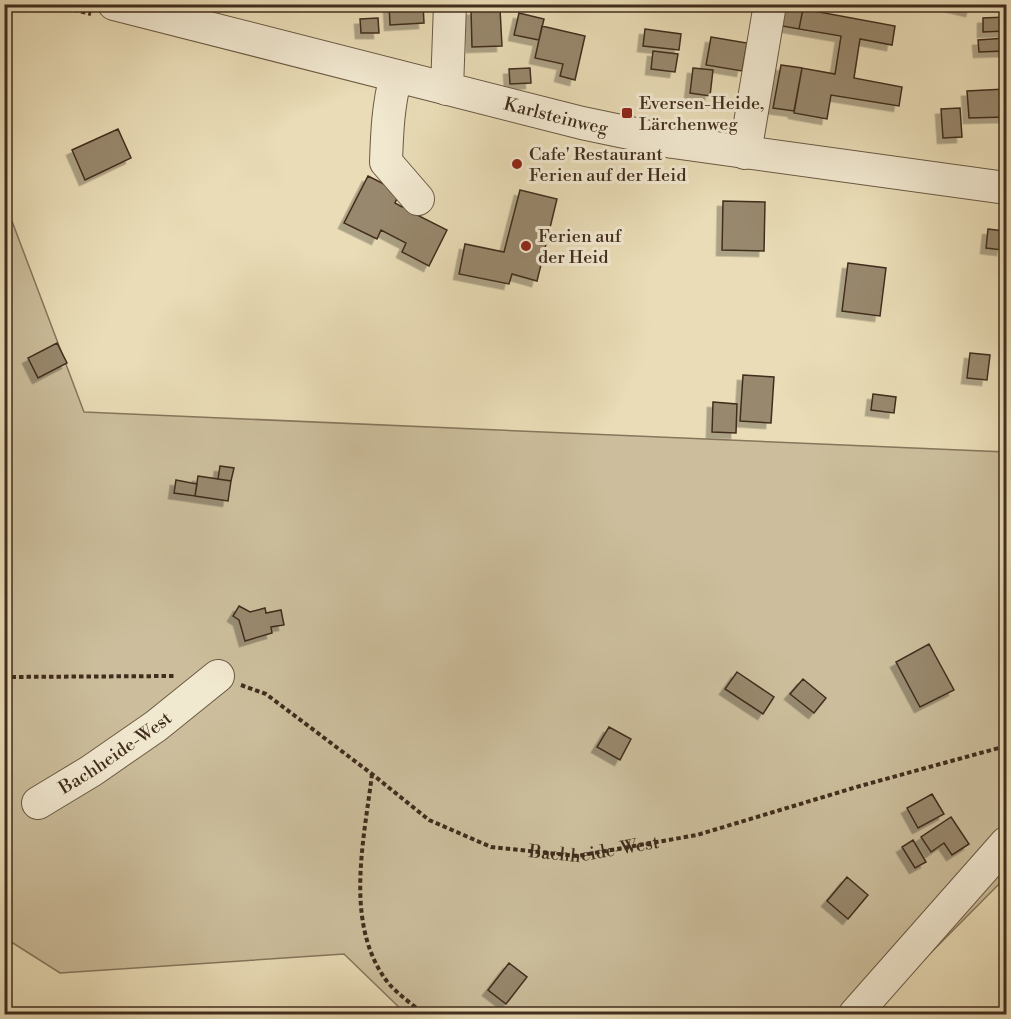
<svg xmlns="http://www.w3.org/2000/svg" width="1011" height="1019" font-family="'Libre Bodoni',serif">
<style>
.green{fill:#ccbe9c;stroke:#86765c;stroke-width:1.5}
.building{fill:#98886d;stroke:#412d1d;stroke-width:1.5;filter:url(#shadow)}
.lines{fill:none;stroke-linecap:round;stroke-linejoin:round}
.minor-casing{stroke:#6b5943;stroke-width:34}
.path{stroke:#412d1d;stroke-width:4;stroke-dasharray:4.5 3;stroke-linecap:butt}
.minor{stroke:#f1e8d0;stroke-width:32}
.poi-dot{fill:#8f2418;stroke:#f1e8d0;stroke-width:2}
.labels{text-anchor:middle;stroke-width:6;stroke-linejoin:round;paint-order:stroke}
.poi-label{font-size:18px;fill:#412d1d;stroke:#f1e8d0;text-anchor:start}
.street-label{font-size:18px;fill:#412d1d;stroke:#f1e8d0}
</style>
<defs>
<filter id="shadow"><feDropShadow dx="-5.5" dy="5.5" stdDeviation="0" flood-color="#0004"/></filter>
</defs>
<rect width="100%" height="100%" fill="#e9dcb6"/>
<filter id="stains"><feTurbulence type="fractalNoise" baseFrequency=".00333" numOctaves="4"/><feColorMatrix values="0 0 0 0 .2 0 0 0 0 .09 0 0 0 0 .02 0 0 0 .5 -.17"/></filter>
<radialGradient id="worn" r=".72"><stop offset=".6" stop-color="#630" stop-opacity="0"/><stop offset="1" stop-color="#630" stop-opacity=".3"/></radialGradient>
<path class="green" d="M4 200 84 412 1006 452V877L870 1014H406L344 954 60 973 5 938Z"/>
<path class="building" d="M389 4H423L424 23 390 25Z
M942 4H973L971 11Z
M785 6 803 9 799 29 782 26Z
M500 9 502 46 472 47 471 10Z
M803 9 895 26 892 45 860 39 854 78 902 87 899 106 831 95 827 119 794 113 802 68 835 74 841 36 799 29Z
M519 13 544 19 539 40 514 35Z
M1006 17V31L983 32V18Z
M378 18 379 33H361L360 19Z
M542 26 585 36 575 80 560 76 563 64 535 58Z
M645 29 681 34 679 50 643 46Z
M711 37 747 43 742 71 706 65Z
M1006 38V51L979 52 978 40Z
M653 51 678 54 675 72 651 69Z
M781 65 802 68 794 111 773 108Z
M530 68 531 83 510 84 509 69Z
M693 68 713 70 710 96 690 93Z
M1005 89 1006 117 969 118 967 91Z
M960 108 962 137 943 138 941 109Z
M118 129 131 158 85 180 72 150Z
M368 176 400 192 395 203 402 207 405 201 422 210 419 216 447 230 429 266 402 252 406 243 381 230 377 239 344 223Z
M520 190 557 199 537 281 512 274 509 284 459 274 465 244 504 252Z
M723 201 765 202 764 251 722 250Z
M988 229 1004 231 1002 250 986 248Z
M848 263 886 268 880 316 842 311Z
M57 343 67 363 38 378 28 358Z
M970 353 990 355 987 380 967 378Z
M743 375 774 377 771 423 740 421Z
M873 394 896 397 894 413 871 410Z
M713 402 737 404 736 433 712 432Z
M220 466 234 468 231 481 218 479Z
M198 476 231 481 228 501 195 496Z
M176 480 197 484 195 496 174 493Z
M239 606 250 612 265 608 266 613 281 610 284 625 271 627 272 633 245 641 239 620 233 616Z
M929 644 954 690 920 707 896 662Z
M737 672 774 697 763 714 725 689Z
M803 679 826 698 814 713 790 694Z
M609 727 631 739 620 760 597 747Z
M932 794 944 814 918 828 907 808Z
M951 817 969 844 952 855 944 843 931 852 921 837Z
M913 840 926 862 915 868 902 847Z
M847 877 868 895 848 919 827 901Z
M509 963 527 977 506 1004 488 990Z"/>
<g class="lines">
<g class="minor-casing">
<g id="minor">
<path id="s2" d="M114 4 582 123 673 142 1006 188"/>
<path d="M396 76C388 105 387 133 386 162L418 199"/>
<path d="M447 89 450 4"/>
<path d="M745 153 770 4"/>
<path id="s3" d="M38 803 91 771 156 726 218 676"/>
<path d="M855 1014 1006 843"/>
</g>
</g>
<g class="path">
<path d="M52 4 91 14"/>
<path d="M4 677 175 676"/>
<path id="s1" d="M241 685 266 694 372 774 429 820 491 847 577 856 697 835 860 786 1006 746"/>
<path d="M372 774C364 841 343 926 389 984 399 995 413 1005 424 1014"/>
</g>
<use href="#minor" class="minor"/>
</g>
<g class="poi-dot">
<rect x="621" y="107" width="12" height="12" rx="3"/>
<circle cx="517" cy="164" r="6"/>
<circle cx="526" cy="246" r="6"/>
</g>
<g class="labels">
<g class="poi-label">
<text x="639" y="109">Eversen-Heide,<tspan x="639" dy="21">Lärchenweg</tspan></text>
<text x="529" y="160">Cafe' Restaurant<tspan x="529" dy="21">Ferien auf der Heid</tspan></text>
<text x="538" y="242">Ferien auf<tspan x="538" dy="21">der Heid</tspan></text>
</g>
<g class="street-label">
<text dy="6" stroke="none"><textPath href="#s2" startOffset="456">Karlsteinweg</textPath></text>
<text dy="6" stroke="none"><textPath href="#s3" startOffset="92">Bachheide-West</textPath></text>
<text dy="6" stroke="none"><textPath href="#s1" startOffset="404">Bachheide-West</textPath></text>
</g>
</g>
<rect width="1011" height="1019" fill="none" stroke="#e9dcb6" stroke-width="24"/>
<rect x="6" y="6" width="999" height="1007" fill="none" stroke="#412d1d" stroke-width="3"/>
<rect x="12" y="12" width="987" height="995" fill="none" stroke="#412d1d" stroke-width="1.5"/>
<rect width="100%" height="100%" filter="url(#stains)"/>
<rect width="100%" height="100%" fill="url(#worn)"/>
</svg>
